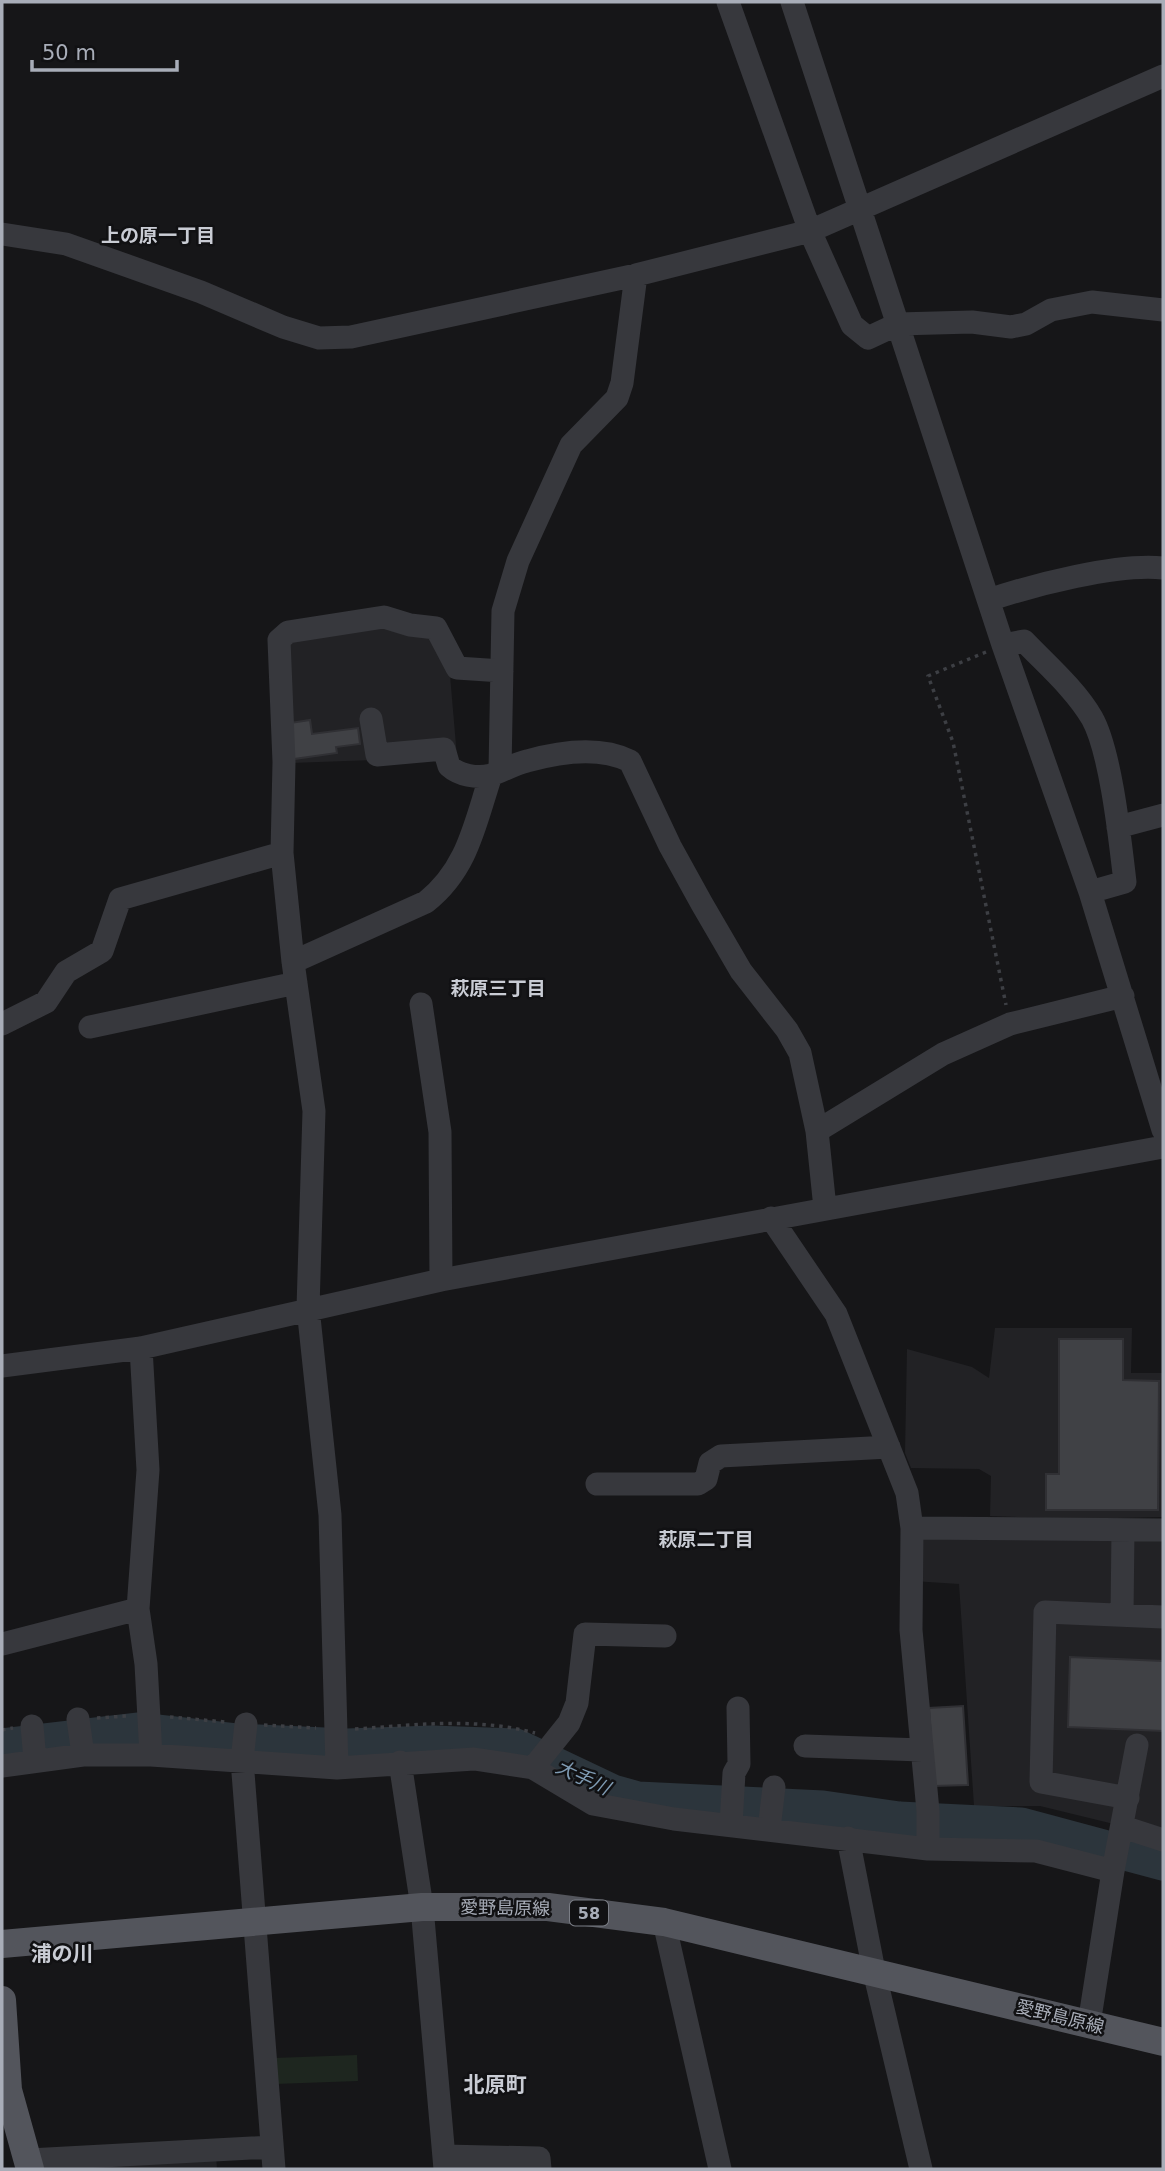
<svg xmlns="http://www.w3.org/2000/svg" width="1165" height="2171" font-family="'DejaVu Sans','Noto Sans JP',sans-serif">
<style>
.built{fill:#222225}
.green{fill:#1e261f}
.lines{fill:none;stroke-linecap:round;stroke-linejoin:round}
.river{stroke:#2c353c;stroke-width:35}
.building{fill:#404145;stroke:#303034;stroke-width:2}
.path{stroke:#3d3f44;stroke-width:3.5;stroke-dasharray:3.5 5;stroke-linecap:butt}
.minor{stroke:#37383d;stroke-width:23}
.major{stroke:#53555c;stroke-width:28}
.labels{text-anchor:middle;stroke-width:5;stroke-linejoin:round;paint-order:stroke}
.shield{fill:#111113;stroke:#7b7e86;stroke-width:2}
.shield-label{font-size:16px;font-weight:bold;fill:#a8adb8}
.street-label{font-size:18px;fill:#a8adb8;stroke:#111113}
.neighbourhood-label{font-size:19px;font-weight:bold;fill:#c9ccd4;stroke:#111113}
.water-label{font-size:19px;font-style:italic;fill:#7f9bb3;stroke:#111113}
.quarter-label{font-size:21px;font-weight:bold;fill:#c9ccd4;stroke:#111113}
</style>
<rect width="100%" height="100%" fill="#161618"/>
<path class="built" d="M389 624 430 632 450 675 457 757 291 763 287 642Z
M995 1328H1132L1131 1373H1163V1517L1073 1519 990 1516 991 1476 979 1469 911 1468 905 1453 907 1349 972 1367 989 1378Z
M928 1534 1163 1536V1836L1040 1806H974L959 1584 913 1581 919 1541Z
M216 2155 217 2169H37Z"/>
<path class="green" d="M357 2055 358 2081 275 2084 274 2058Z"/>
<g class="lines">
<path class="river" d="M2 1746 139 1730 236 1741 347 1746 432 1743 516 1746 613 1792 638 1799 823 1808 899 1819 1021 1825 1163 1863"/>
</g>
<path class="building" d="M310 720 312 734 358 728 360 744 336 747 337 753 294 759 290 723Z
M1059 1339H1123V1380L1159 1381 1158 1510H1046V1474H1059Z
M1070 1657 1163 1661V1731L1068 1727Z
M963 1706 968 1785 934 1786 929 1708Z"/>
<g class="lines">
<path class="path" d="M986 652 928 676 953 742 1006 1005
M170 1717 225 1722
M97 1718 127 1716
M264 1725 316 1728
M355 1729C416 1725 475 1717 535 1733
M2 1730 13 1728"/>
<path class="minor" d="M728 2 810 231 852 325 868 338 898 324 972 322 1011 327 1026 324 1051 310 1092 302 1163 310
M792 2 1003 645 1090 892 1163 1130
M2 234 66 244 201 292 283 327 319 338 351 337 636 275 810 231 1163 76
M989 600C1033 585 1118 563 1163 568
M1003 645 1024 641C1047 665 1075 689 1092 718 1111 752 1120 840 1125 882L1090 892
M371 719 377 755 444 749 449 766C459 775 477 779 491 775 503 771 514 764 527 761 559 752 600 746 630 761L670 846 702 904 741 971 787 1030 800 1053 817 1131 825 1208
M500 770 503 611 518 561 571 445 617 398 622 383 636 275
M1118 827 1163 815
M293 962 426 902C468 869 475 823 491 775
M421 1004 440 1132 441 1280
M2 1024 46 1002 66 972 102 951 120 899 282 853
M90 1027 296 983
M817 1131 943 1054 1010 1024 1123 996
M771 1218 836 1314 907 1493 912 1528 911 1630 928 1811V1849
M141 1348 148 1470 138 1609 146 1664 151 1755
M2 1366 141 1348 441 1280 1163 1147
M597 1484H698L706 1479 710 1463 721 1456 889 1447
M912 1528 1163 1530
M1122 1615 1123 1530
M2 1644 138 1609
M78 1719 83 1755
M246 1724 242 1760 274 2169
M32 1726 35 1760
M805 1746 922 1750
M400 1762 422 1907 445 2169
M2 1766 83 1755H151L337 1768 474 1759 533 1768 593 1804 674 1819 928 1849 1036 1851 1113 1871
M337 1768 330 1515 308 1308 314 1111 293 962 282 853 284 762 279 640 288 632 384 617 410 625 436 628 457 668 502 671
M533 1768 569 1723 577 1703 585 1634 665 1636
M1128 1798 1041 1782 1045 1612 1163 1617
M731 1825 734 1773 739 1764 738 1708
M1123 1827 1163 1840
M769 1829 774 1787
M848 1838 874 1971 921 2169
M664 1922 720 2169
M1089 2024 1113 1871 1137 1745
M445 2156 539 2158 540 2169
M29 2160 272 2147"/>
<path class="major" d="M2 1944 422 1907H548L664 1922 1163 2042
M2 2000 8 2090 30 2169"/>
</g>
<g class="labels">
<rect class="shield" x="570" y="1900.5" width="38" height="25" rx="5"/>
<g class="shield-label">
<text x="589" y="1919">58</text>
</g>
<g class="street-label">
<text transform="translate(505 1908) rotate(1)" y="6">愛野島原線</text>
<text transform="translate(1060 2017) rotate(14)" y="6">愛野島原線</text>
</g>
<g class="neighbourhood-label">
<text x="158" y="242">上の原一丁目</text>
<text x="498" y="995">萩原三丁目</text>
<text x="706" y="1546">萩原二丁目</text>
</g>
<g class="water-label">
<text transform="translate(583 1777) rotate(25)" y="7">大手川</text>
</g>
<g class="quarter-label">
<text x="62" y="1961">浦の川</text>
<text x="495" y="2092">北原町</text>
</g>
</g>
<rect width="1165" height="2171" fill="none" stroke="#a8adb8" stroke-width="7"/>
<path d="M32 60v10h145v-10" fill="none" stroke="#a8adb8" stroke-width="3.5"/>
<text x="42" y="60" font-size="21" fill="#a8adb8" stroke="#111113" stroke-width="5" paint-order="stroke">50 m</text>
</svg>
